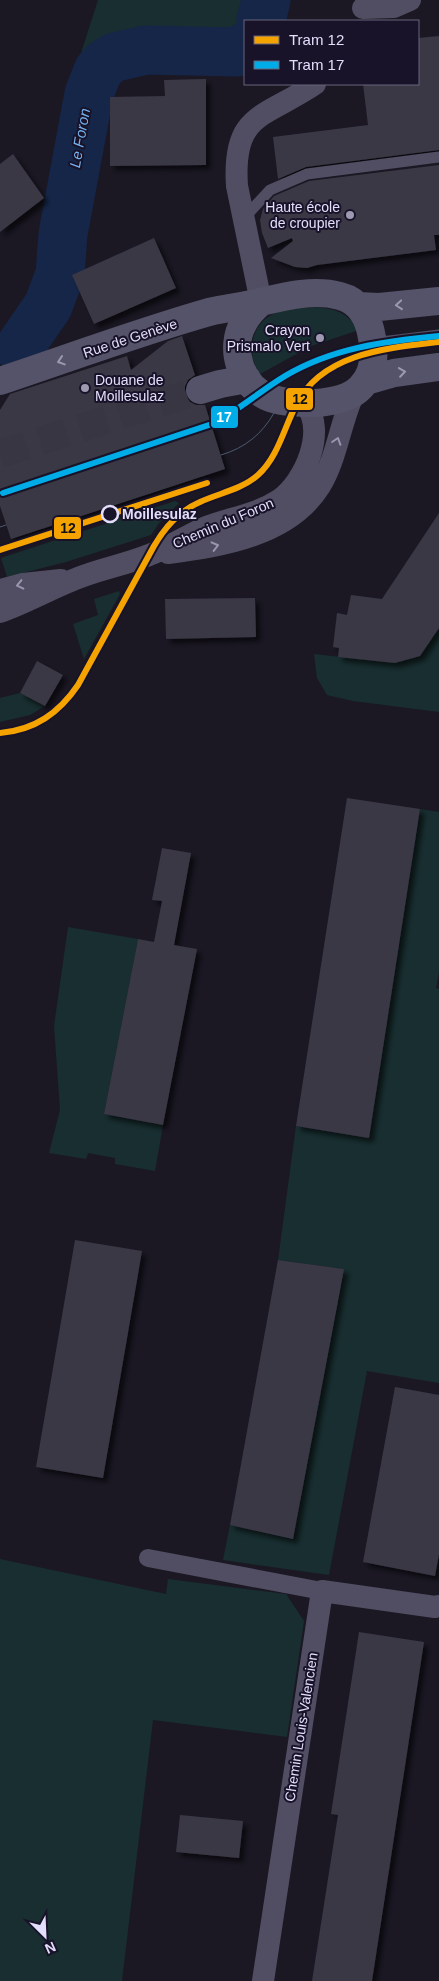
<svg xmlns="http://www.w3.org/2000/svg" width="439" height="1981" font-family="Arial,sans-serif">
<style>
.green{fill:#182e30}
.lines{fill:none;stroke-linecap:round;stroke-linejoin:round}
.river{stroke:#152648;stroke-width:49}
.building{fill:#3a3745;filter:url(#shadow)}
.secondary-tunnel{stroke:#393644;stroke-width:28;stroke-dasharray:28 14;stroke-linecap:butt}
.service{stroke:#514e63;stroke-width:11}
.pedestrian{stroke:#514e63;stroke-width:18}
.minor{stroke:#514e63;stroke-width:22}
.secondary{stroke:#555369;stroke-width:28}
.tram{stroke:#4a5a6b;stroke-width:1}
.tram-1-casing{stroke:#181329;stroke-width:10}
.tram-2-casing{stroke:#181329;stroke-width:10}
.tram-1{stroke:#f5a300;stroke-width:6}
.tram-2{stroke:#00ace7;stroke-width:6}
.oneway{stroke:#9c98b2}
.oneway2{stroke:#9a96b0}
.poi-dot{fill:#9d99b0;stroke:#181329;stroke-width:2}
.stop-dot{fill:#181329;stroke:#e3defc;stroke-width:2.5}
.labels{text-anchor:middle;stroke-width:4;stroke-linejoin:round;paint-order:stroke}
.poi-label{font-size:14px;fill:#e3defc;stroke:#181329;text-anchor:end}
.street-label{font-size:14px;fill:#e3defc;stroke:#181329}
.stop-label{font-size:14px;font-weight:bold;fill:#e3defc;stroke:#181329;text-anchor:start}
.water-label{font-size:15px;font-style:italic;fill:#76b3f2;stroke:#181329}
.line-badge{stroke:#181329;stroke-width:2}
.badge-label{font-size:14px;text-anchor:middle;font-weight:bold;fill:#fff}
.pale-badge-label{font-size:14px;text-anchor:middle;font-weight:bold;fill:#111}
</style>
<defs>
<filter id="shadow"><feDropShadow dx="4.5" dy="4.5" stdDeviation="2.5" flood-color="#0009"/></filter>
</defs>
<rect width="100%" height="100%" fill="#1b1824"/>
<path class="green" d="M98 0H247C249 7 249 15 245 22 234 44 210 33 190 33 171 34 149 36 130 41 105 47 90 66 75 86L82 50Z
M313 307C335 308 346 312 359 330L311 346 260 374C245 353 251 321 278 312 289 308 302 308 313 307Z
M175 501 179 503 159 523 151 535 66 562 7 577 1 558Z
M119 591 120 594 84 659 73 624 98 615 94 599Z
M439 628V712L353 701 327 695 317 678 314 654 395 663 420 656Z
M20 693 45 706 30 715 0 722V698Z
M420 809 439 812V972L436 988 439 989V1383L367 1371 329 1575 223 1560 230 1525 293 1539 343 1269 278 1260 296 1126 369 1137Z
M68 927 138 939 104 1114 163 1125 155 1171 115 1164V1158L88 1153 86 1159 49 1153 60 1110 54 1026Z
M0 1559 166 1594 168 1579 286 1594 304 1621 287 1737 153 1720 122 1981H0Z"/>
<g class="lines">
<path class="river" d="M261 21 266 0
M19 348 48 306 60 274 63 234 89 94 98 71 105 63 115 57 146 50 236 52 245 47"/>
</g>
<path class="building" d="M439 36V150L306 167 278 179 273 137 368 125 363 84H418V38Z
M206 79V165L110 166V97L165 96 164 80Z
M13 154 44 198 0 232V164Z
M439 165V235H434L436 250 317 265 307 268 295 267 271 258 293 241 292 238 268 248 262 233 260 220 263 209 274 196 309 181Z
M154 238 176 288 94 324 72 275Z
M182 336 195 375 188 380 185 386V395L190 402 196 405H205L225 469 11 539 0 506V410L10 394 127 356 131 370 168 341Z
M439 513V628L420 656 395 663 338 657 339 648 333 647 337 613 347 615 351 595 382 599Z
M255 598 256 637 166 639 165 599Z
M37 661 63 675 45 706 20 693Z
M347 798 420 809 369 1138 296 1126Z
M162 848 191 853 174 945 197 949 163 1125 104 1114 138 939 154 942 162 901 152 900Z
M75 1240 142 1251 103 1478 36 1467Z
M278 1260 344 1269 293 1539 230 1525Z
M395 1387 439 1395V1554L435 1576 363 1562Z
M359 1632 424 1642 372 1981H312L338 1815 331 1814Z
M180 1815 243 1821 239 1858 176 1852Z"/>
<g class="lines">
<path class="secondary-tunnel" d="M0 454 200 390"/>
<path class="service" d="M244 218 270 190 307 174 439 157
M373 343 439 335"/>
<path class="pedestrian" d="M148 1558 322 1591"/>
<path class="minor" d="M363 8 394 7 410 0
M261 302 237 186C232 112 265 118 315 84
M168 553C221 546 289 536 320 486 337 458 340 423 354 393
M0 590 23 584 61 580
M0 612C25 603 48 590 73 580 98 569 125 565 149 555 168 548 186 536 204 528 229 518 256 515 279 500 305 482 327 431 305 403
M263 1981 322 1591 435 1607 439 1606"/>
<path class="secondary" d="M358 306 379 307 439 301
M0 381C69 358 139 332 209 312 226 308 244 306 261 302 286 296 314 289 340 296 360 301 369 318 372 338 375 355 374 374 361 387 350 399 331 402 315 403 300 403 285 403 270 398 241 387 228 349 244 322 248 314 254 308 261 302
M366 381 394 373 439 367
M200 390 220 384 247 379"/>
<path class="tram" d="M221 455C245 448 262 434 274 413
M0 527 6 525"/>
<g class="tram-1-casing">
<path id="tram-1" d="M0 550 207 483
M0 733C35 730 59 713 78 685L154 546C165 527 179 511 200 502 219 493 241 490 258 475 278 457 284 428 296 405 322 353 387 348 439 342"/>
</g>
<g class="tram-2-casing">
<path id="tram-2" d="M3 493 212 424C238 411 260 391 285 376 332 348 386 341 439 336"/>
</g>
<use href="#tram-1" class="tram-1"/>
<use href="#tram-2" class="tram-2"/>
</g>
<defs><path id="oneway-chevron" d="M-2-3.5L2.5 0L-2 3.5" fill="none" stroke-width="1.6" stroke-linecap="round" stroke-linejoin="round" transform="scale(1.25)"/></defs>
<g class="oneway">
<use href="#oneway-chevron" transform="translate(399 305) rotate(175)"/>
<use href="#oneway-chevron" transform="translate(61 361) rotate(162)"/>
<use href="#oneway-chevron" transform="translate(402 372) rotate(-8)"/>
</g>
<g class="oneway2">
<use href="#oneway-chevron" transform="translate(337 441) rotate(-72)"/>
<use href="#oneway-chevron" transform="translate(215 546) rotate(-14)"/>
<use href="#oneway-chevron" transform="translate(20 585) rotate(167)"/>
</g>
<g class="poi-dot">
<circle cx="350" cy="215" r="5"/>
<circle cx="320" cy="338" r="5"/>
<circle cx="85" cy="388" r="5"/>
</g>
<circle class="stop-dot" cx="110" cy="514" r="8"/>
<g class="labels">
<g class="poi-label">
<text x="340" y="212">Haute école<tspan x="340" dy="16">de croupier</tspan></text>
<text x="310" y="335">Crayon<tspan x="310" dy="16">Prismalo Vert</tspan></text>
<text x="95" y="385" text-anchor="start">Douane de<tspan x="95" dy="16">Moillesulaz</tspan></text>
</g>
<g class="street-label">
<text transform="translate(130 338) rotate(-18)" y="5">Rue de Genève</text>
<text transform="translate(223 523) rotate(-23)" y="5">Chemin du Foron</text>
<text transform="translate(301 1727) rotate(-81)" y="5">Chemin Louis-Valencien</text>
</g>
<g class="stop-label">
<text x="122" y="519">Moillesulaz</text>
</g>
<g class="water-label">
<text transform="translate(80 138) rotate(-80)" y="5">Le Foron</text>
</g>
</g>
<g class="line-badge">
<rect x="285" y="387" width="29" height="24" rx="5" fill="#f5a300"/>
<rect x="210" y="405" width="29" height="24" rx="5" fill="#00ace7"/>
<rect x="53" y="516" width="29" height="24" rx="5" fill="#f5a300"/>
</g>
<g class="badge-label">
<text x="224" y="422">17</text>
</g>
<g class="pale-badge-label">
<text x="300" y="404">12</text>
<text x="68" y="533">12</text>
</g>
<rect x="244" y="20" width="175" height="65" fill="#181329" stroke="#69647d"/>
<rect x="254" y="36" width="25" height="8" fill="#f5a300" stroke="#69647d"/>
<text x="289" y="45" font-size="15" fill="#e3defc">Tram 12</text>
<rect x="254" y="61" width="25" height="8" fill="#00ace7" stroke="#69647d"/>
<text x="289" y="70" font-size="15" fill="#e3defc">Tram 17</text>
<g transform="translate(45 1936) rotate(156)" stroke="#181329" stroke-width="4" paint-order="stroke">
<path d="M0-4L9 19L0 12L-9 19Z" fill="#e3defc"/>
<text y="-8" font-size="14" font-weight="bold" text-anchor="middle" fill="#e3defc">N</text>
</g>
</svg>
